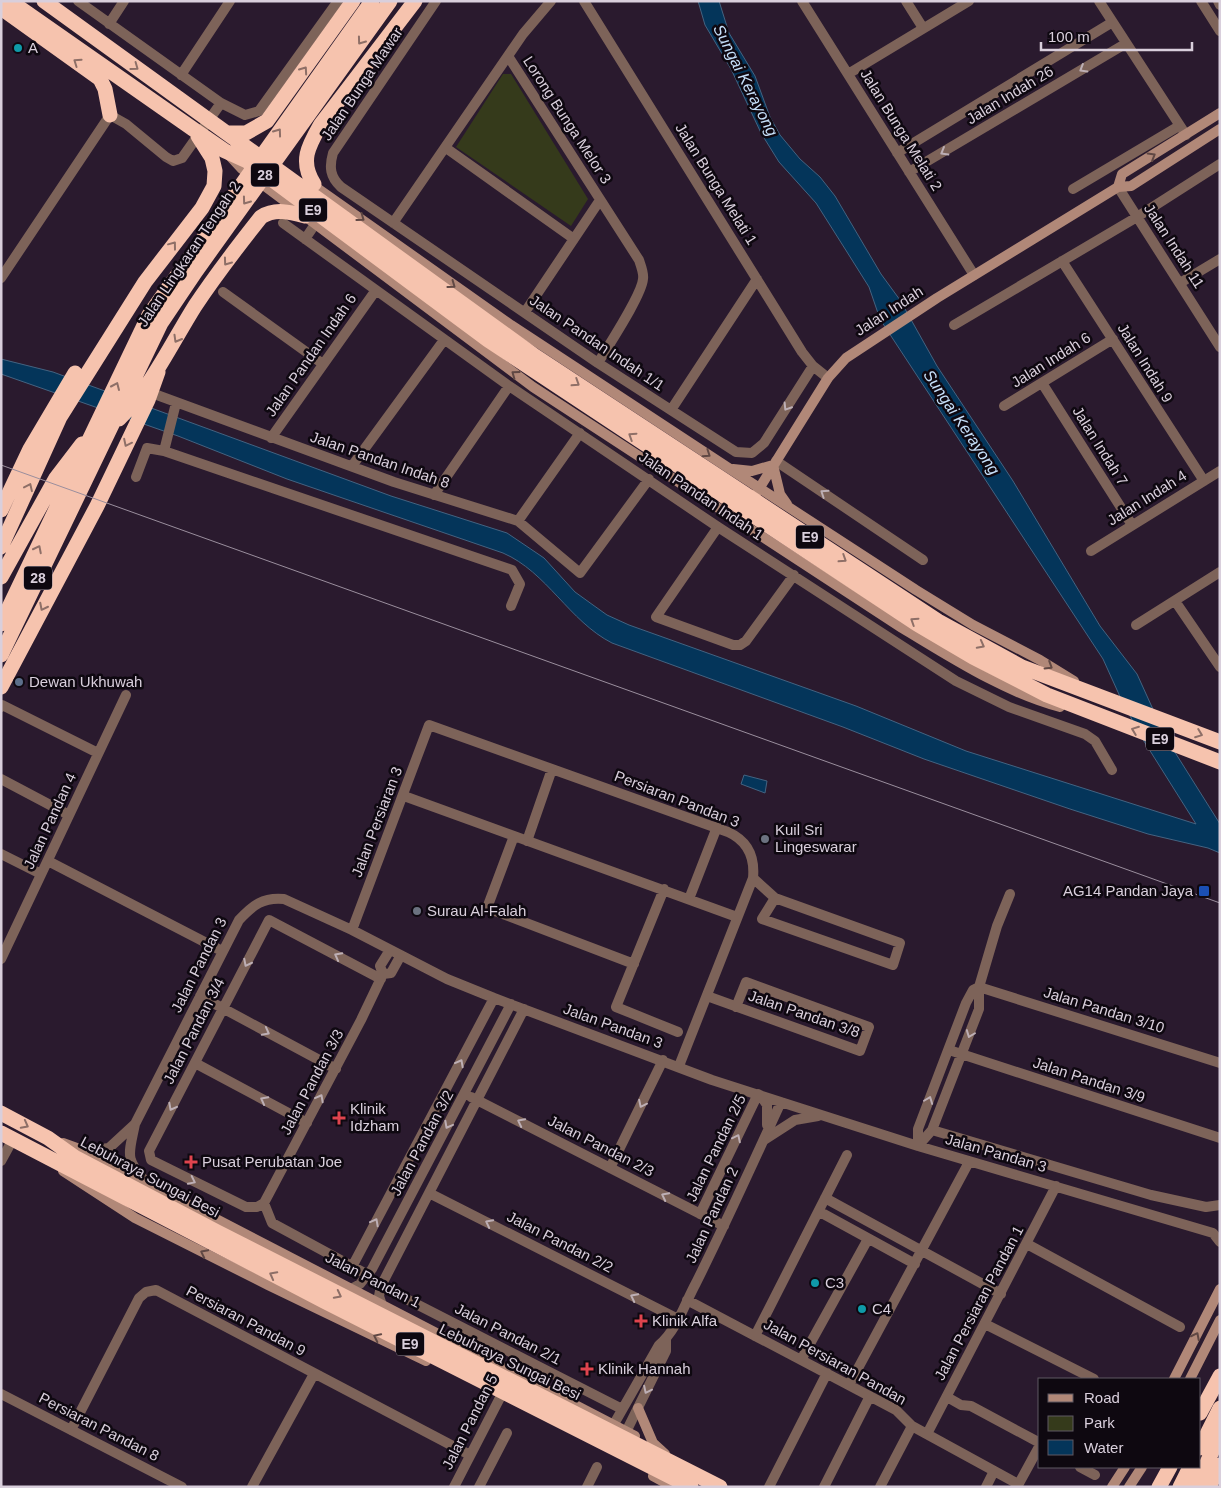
<svg xmlns="http://www.w3.org/2000/svg" width="1221" height="1488" font-family="Helvetica,sans-serif">
<style>
.park{fill:#353a1b}
.water{fill:#04355a;stroke:#446381}
.lines{fill:none;stroke-linecap:round;stroke-linejoin:round}
.street{stroke:#7d6359;stroke-width:10}
.secondary{stroke:#b18878;stroke-width:10}
.highway{stroke:#f6c3ae;stroke-width:15}
.tram{stroke:#9a8e9d;stroke-width:1}
.oneway{stroke:#8e6f67}
.oneway2{stroke:#bdafb5}
.oneway3{stroke:#604844}
.culture-dot{fill:#0f9aa8;stroke:#0e0810;stroke-width:2}
.service-dot{fill:#5c6f8a;stroke:#0e0810;stroke-width:2}
.worship-dot{fill:#6b7280;stroke:#0e0810;stroke-width:2}
.transit-dot{fill:#1a4fb4;stroke:#0e0810;stroke-width:2}
.health-dot{fill:#e0444e;stroke:#0e0810;stroke-width:2}
.labels{text-anchor:middle;stroke-width:5;stroke-linejoin:round;paint-order:stroke}
.shield{fill:#0e0810;stroke:#9c939f;stroke-width:1}
.shield-label{font-size:14px;font-weight:bold;fill:#d9cfdc}
.poi-label{font-size:15px;fill:#d9cfdc;stroke:#0e0810;text-anchor:start}
.street-label{font-size:15px;fill:#d9cfdc;stroke:#0e0810}
.water-label{font-size:16px;font-style:italic;fill:#c6e0fa;stroke:#0e0810}
</style>
<rect width="100%" height="100%" fill="#2a1a2e"/>
<path class="park" d="M503 74H511L588 199 571 226 456 147Z"/>
<path class="water" d="M698 1H719L729 33 755 76 770 117 780 135 800 159 820 177 835 196 881 274 900 300 937 366 1013 481 1100 626 1137 674 1166 738 1220 824V853L1208 848 1148 834 1070 809 924 759 843 727 612 643C569 621 547 572 503 553L287 479 178 436 1 374V359L53 372 391 496 507 533 544 558 575 592 593 605 607 615 629 625 856 706 966 751 1196 824 1142 738 1122 701 1103 659 891 336 880 319 869 287 847 252 816 203 779 162 761 133 731 69 705 25Z
M744 775 767 781 765 793 741 784Z"/>
<g class="lines">
<path class="street" d="M78 1 221 103 245 115 259 111 338 1
M436 1 333 153C329 167 330 177 341 187L598 363 736 452 752 453 764 443 813 366
M584 1 802 352 813 366 828 378
M802 1 974 275
M906 1 923 28
M1099 1 1186 135
M1201 1 1220 31
M1218 1 1220 5
M109 24 124 1
M508 56 639 260C641 266 644 273 643 279 642 295 608 346 598 363
M848 74 969 1
M181 75 230 1
M446 148 574 239
M897 153 1111 23
M909 172 1125 44
M1118 187 1220 347
M1073 189 1179 126
M283 223 509 386 718 527 956 681 1009 707 1085 734 1095 741 1112 770
M393 223 523 34 551 1
M305 239 320 217
M1062 261 1204 481
M1 278 110 115 126 124 166 157 173 161 182 158 221 103
M1180 283 1220 259
M223 292 323 364
M525 312 600 200
M954 325 1137 217 1220 164
M1042 383 1132 525
M157 395 394 482 518 521 580 573 649 479
M1004 406 1113 339
M671 410 757 279
M271 438 376 290
M164 451 176 403
M776 461 923 560
M352 466 444 340
M136 477 147 448 164 451 512 570 520 584 511 606
M434 495 509 386
M518 521 580 433
M718 527 656 617 733 645H740L746 641 794 575
M1091 551 1220 471
M1175 601 1220 667
M1136 625 1220 572
M1 707 2 705 98 753
M1 779 69 815
M404 796 737 917
M514 836 487 908 634 964
M527 841 552 769
M1 854 41 874
M48 861 222 951
M753 878 775 898
M664 889 616 1007 678 1032
M775 898 900 943 893 965 762 919Z
M689 899 717 827
M352 930 429 725 728 832C748 841 755 857 753 878L679 1066
M1 959 126 695
M383 974 391 973 401 955
M381 979 269 920 149 1151 151 1160 246 1207H257L264 1203 361 1020 383 974 380 966 390 950
M979 987 1220 1063
M200 996 336 1069
M707 996 860 1051 869 1027 746 982 736 1007
M949 1050 1220 1138
M195 1063 307 1123
M760 1095 767 1105V1125
M471 1097 724 1226
M932 1130 1151 1195 1206 1207 1220 1205
M764 1140 795 1120 818 1116
M918 1146 932 1130 979 1009V987L997 926 1010 894
M918 1146V1129L966 1003 973 990 979 987
M85 1151 109 1148 135 1124
M1 1161 13 1139
M610 1168 663 1060
M146 1182C124 1158 129 1154 135 1124L239 920C253 905 263 897 284 899L352 930 447 979 494 998 712 1080 918 1146 1213 1233 1220 1242
M429 1193 678 1319
M825 1198 1001 1294
M264 1203 272 1223 368 1275
M820 1212 915 1264
M700 1214 758 1094
M1027 1244 1180 1327
M353 1265 494 998
M381 1286 622 1409
M351 1289 360 1284 372 1269 511 1004
M687 1300 896 1410 912 1426 1018 1484
M382 1305 379 1296 381 1286 524 1009
M985 1324 1094 1379
M755 1336 847 1155
M801 1360 868 1239
M849 1385 969 1162
M1 1394 182 1487
M947 1397 961 1405 971 1406 1040 1443
M71 1430 139 1298 146 1292 156 1290 470 1455
M610 1431 659 1345C677 1330 685 1303 696 1283 726 1223 753 1163 781 1102
M927 1434 1056 1186
M623 1438 666 1351V1339
M1080 1467 1095 1475
M252 1487 314 1374
M454 1487 506 1386
M479 1487 507 1433
M587 1487 597 1467
M769 1487 827 1373
M824 1487 870 1396
M880 1487 912 1426
M986 1487 994 1471
M1017 1487 1040 1445"/>
<path class="secondary" d="M229 155 242 169 533 387 902 628C952 658 1004 692 1060 707
M310 183 511 325 727 467 916 590 973 625 1040 660 1074 681
M1118 187 1122 174 1220 113
M773 465 780 494 787 504
M733 469 752 471 773 465
M757 492 828 378 846 358 937 298 1118 187 1131 186 1220 129
M63 1143 85 1151 635 1436
M63 1171 135 1218 268 1285 426 1361
M1174 1379 1220 1289
M1190 1379 1220 1320
M638 1408 653 1443 665 1454
M653 1476 673 1487
M1112 1487 1125 1467
M1129 1487 1142 1467"/>
<path class="highway" d="M10 1 193 129 225 151 247 161 488 340 917 624 973 657 1047 695 1220 762
M44 1 535 356 938 621 1022 667 1220 742
M1 8 100 79 105 89 110 115
M227 133H246L267 121 353 1
M314 184C299 161 309 145 321 124L415 1
M119 419C152 386 170 346 195 306 215 276 238 246 261 217 275 208 290 212 305 216
M1 510 30 449 75 373
M1 547 60 417 145 282 202 208 214 186 215 171 212 158 198 136
M1 577 56 478 82 444
M1 624 149 315 372 1
M1 655 161 323 196 271 390 1
M1 687 97 506 148 400 158 372
M1 1113 48 1138 76 1158 217 1232 720 1487
M1 1133 324 1301 691 1487
M1200 1413 1220 1376
M1200 1448 1220 1408
M1159 1487 1170 1467
M1180 1487 1190 1467
M1196 1487 1220 1434
M1209 1487 1220 1465"/>
<path class="tram" d="M1 465 1220 903"/>
</g>
<defs><path id="oneway-chevron" d="M-2-3.5L2.5 0L-2 3.5" fill="none" stroke-width="1.6" stroke-linecap="round" stroke-linejoin="round" transform="scale(1.25)"/></defs>
<g class="oneway">
<use href="#oneway-chevron" transform="translate(361 41) rotate(126)"/>
<use href="#oneway-chevron" transform="translate(77 62) rotate(-145)"/>
<use href="#oneway-chevron" transform="translate(135 67) rotate(36)"/>
<use href="#oneway-chevron" transform="translate(304 70) rotate(-55)"/>
<use href="#oneway-chevron" transform="translate(278 132) rotate(-54)"/>
<use href="#oneway-chevron" transform="translate(246 201) rotate(126)"/>
<use href="#oneway-chevron" transform="translate(173 245) rotate(-53)"/>
<use href="#oneway-chevron" transform="translate(227 262) rotate(126)"/>
<use href="#oneway-chevron" transform="translate(177 339) rotate(120)"/>
<use href="#oneway-chevron" transform="translate(576 383) rotate(33)"/>
<use href="#oneway-chevron" transform="translate(116 386) rotate(-66)"/>
<use href="#oneway-chevron" transform="translate(632 436) rotate(-147)"/>
<use href="#oneway-chevron" transform="translate(127 443) rotate(116)"/>
<use href="#oneway-chevron" transform="translate(29 487) rotate(-65)"/>
<use href="#oneway-chevron" transform="translate(38 549) rotate(-63)"/>
<use href="#oneway-chevron" transform="translate(843 559) rotate(33)"/>
<use href="#oneway-chevron" transform="translate(43 607) rotate(117)"/>
<use href="#oneway-chevron" transform="translate(914 621) rotate(-147)"/>
<use href="#oneway-chevron" transform="translate(981 645) rotate(28)"/>
<use href="#oneway-chevron" transform="translate(1135 730) rotate(-159)"/>
<use href="#oneway-chevron" transform="translate(1199 734) rotate(21)"/>
<use href="#oneway-chevron" transform="translate(25 1125) rotate(28)"/>
<use href="#oneway-chevron" transform="translate(273 1275) rotate(-152)"/>
<use href="#oneway-chevron" transform="translate(338 1295) rotate(27)"/>
</g>
<g class="oneway2">
<use href="#oneway-chevron" transform="translate(1083 69) rotate(149)"/>
<use href="#oneway-chevron" transform="translate(944 152) rotate(150)"/>
<use href="#oneway-chevron" transform="translate(787 407) rotate(122)"/>
<use href="#oneway-chevron" transform="translate(824 493) rotate(-146)"/>
<use href="#oneway-chevron" transform="translate(338 956) rotate(-152)"/>
<use href="#oneway-chevron" transform="translate(247 963) rotate(117)"/>
<use href="#oneway-chevron" transform="translate(266 1032) rotate(28)"/>
<use href="#oneway-chevron" transform="translate(970 1034) rotate(111)"/>
<use href="#oneway-chevron" transform="translate(460 1063) rotate(-62)"/>
<use href="#oneway-chevron" transform="translate(320 1098) rotate(-62)"/>
<use href="#oneway-chevron" transform="translate(264 1100) rotate(-152)"/>
<use href="#oneway-chevron" transform="translate(929 1100) rotate(-69)"/>
<use href="#oneway-chevron" transform="translate(642 1104) rotate(116)"/>
<use href="#oneway-chevron" transform="translate(172 1107) rotate(118)"/>
<use href="#oneway-chevron" transform="translate(521 1122) rotate(-153)"/>
<use href="#oneway-chevron" transform="translate(448 1125) rotate(118)"/>
<use href="#oneway-chevron" transform="translate(737 1138) rotate(-64)"/>
<use href="#oneway-chevron" transform="translate(192 1181) rotate(26)"/>
<use href="#oneway-chevron" transform="translate(665 1196) rotate(-153)"/>
<use href="#oneway-chevron" transform="translate(375 1222) rotate(-62)"/>
<use href="#oneway-chevron" transform="translate(489 1223) rotate(-153)"/>
<use href="#oneway-chevron" transform="translate(634 1297) rotate(-153)"/>
<use href="#oneway-chevron" transform="translate(647 1390) rotate(116)"/>
</g>
<g class="oneway3">
<use href="#oneway-chevron" transform="translate(1152 156) rotate(-31)"/>
<use href="#oneway-chevron" transform="translate(361 218) rotate(36)"/>
<use href="#oneway-chevron" transform="translate(452 285) rotate(36)"/>
<use href="#oneway-chevron" transform="translate(515 374) rotate(-144)"/>
<use href="#oneway-chevron" transform="translate(707 454) rotate(34)"/>
<use href="#oneway-chevron" transform="translate(1049 666) rotate(32)"/>
<use href="#oneway-chevron" transform="translate(204 1253) rotate(-153)"/>
<use href="#oneway-chevron" transform="translate(1196 1336) rotate(-63)"/>
<use href="#oneway-chevron" transform="translate(377 1337) rotate(-154)"/>
</g>
<g class="culture-dot">
<circle cx="18" cy="48" r="5"/>
<circle cx="815" cy="1283" r="5"/>
<circle cx="862" cy="1309" r="5"/>
</g>
<circle class="service-dot" cx="19" cy="682" r="5"/>
<g class="worship-dot">
<circle cx="765" cy="839" r="5"/>
<circle cx="417" cy="911" r="5"/>
</g>
<rect class="transit-dot" x="1198" y="885" width="12" height="12" rx="2.5"/>
<g class="health-dot">
<path d="M336.5 1110.5h5v5h5v5h-5v5h-5v-5h-5v-5h5z"/>
<path d="M188.5 1154.5h5v5h5v5h-5v5h-5v-5h-5v-5h5z"/>
<path d="M638.5 1313.5h5v5h5v5h-5v5h-5v-5h-5v-5h5z"/>
<path d="M584.5 1361.5h5v5h5v5h-5v5h-5v-5h-5v-5h5z"/>
</g>
<g class="labels">
<g class="shield">
<rect x="251" y="163.5" width="28" height="23" rx="4"/>
<rect x="299" y="198.5" width="28" height="23" rx="4"/>
<rect x="796" y="525.5" width="28" height="23" rx="4"/>
<rect x="24" y="566.5" width="28" height="23" rx="4"/>
<rect x="1146" y="727.5" width="28" height="23" rx="4"/>
<rect x="396" y="1332.5" width="28" height="23" rx="4"/>
</g>
<g class="shield-label">
<text x="265" y="180">28</text>
<text x="313" y="215">E9</text>
<text x="810" y="542">E9</text>
<text x="38" y="583">28</text>
<text x="1160" y="744">E9</text>
<text x="410" y="1349">E9</text>
</g>
<g class="poi-label">
<text x="28" y="53">A</text>
<text x="29" y="687">Dewan Ukhuwah</text>
<text x="775" y="835">Kuil Sri<tspan x="775" dy="17">Lingeswarar</tspan></text>
<text x="1193" y="896" text-anchor="end">AG14 Pandan Jaya</text>
<text x="427" y="916">Surau Al-Falah</text>
<text x="350" y="1114">Klinik<tspan x="350" dy="17">Idzham</tspan></text>
<text x="202" y="1167">Pusat Perubatan Joe</text>
<text x="825" y="1288">C3</text>
<text x="872" y="1314">C4</text>
<text x="652" y="1326">Klinik Alfa</text>
<text x="598" y="1374">Klinik Hannah</text>
</g>
<g class="street-label">
<text transform="translate(362 84) rotate(-56)" y="5">Jalan Bunga Mawar</text>
<text transform="translate(1010 95) rotate(-31)" y="5">Jalan Indah 26</text>
<text transform="translate(567 120) rotate(57)" y="5">Lorong Bunga Melor 3</text>
<text transform="translate(901 130) rotate(58)" y="5">Jalan Bunga Melati 2</text>
<text transform="translate(716 184) rotate(58)" y="5">Jalan Bunga Melati 1</text>
<text transform="translate(1174 246) rotate(57)" y="5">Jalan Indah 11</text>
<text transform="translate(189 254) rotate(-56)" y="5">Jalan Lingkaran Tengah 2</text>
<text transform="translate(889 311) rotate(-33)" y="5">Jalan Indah</text>
<text transform="translate(597 343) rotate(34)" y="5">Jalan Pandan Indah 1/1</text>
<text transform="translate(311 355) rotate(-55)" y="5">Jalan Pandan Indah 6</text>
<text transform="translate(1051 360) rotate(-32)" y="5">Jalan Indah 6</text>
<text transform="translate(1145 363) rotate(58)" y="5">Jalan Indah 9</text>
<text transform="translate(1100 446) rotate(58)" y="5">Jalan Indah 7</text>
<text transform="translate(380 460) rotate(19)" y="5">Jalan Pandan Indah 8</text>
<text transform="translate(701 496) rotate(34)" y="5">Jalan Pandan Indah 1</text>
<text transform="translate(1147 498) rotate(-32)" y="5">Jalan Indah 4</text>
<text transform="translate(677 799) rotate(21)" y="5">Persiaran Pandan 3</text>
<text transform="translate(50 821) rotate(-65)" y="5">Jalan Pandan 4</text>
<text transform="translate(377 822) rotate(-69)" y="5">Jalan Persiaran 3</text>
<text transform="translate(199 965) rotate(-63)" y="5">Jalan Pandan 3</text>
<text transform="translate(1104 1010) rotate(17)" y="5">Jalan Pandan 3/10</text>
<text transform="translate(804 1014) rotate(19)" y="5">Jalan Pandan 3/8</text>
<text transform="translate(613 1026) rotate(20)" y="5">Jalan Pandan 3</text>
<text transform="translate(194 1031) rotate(-63)" y="5">Jalan Pandan 3/4</text>
<text transform="translate(1089 1080) rotate(18)" y="5">Jalan Pandan 3/9</text>
<text transform="translate(312 1082) rotate(-62)" y="5">Jalan Pandan 3/3</text>
<text transform="translate(422 1143) rotate(-62)" y="5">Jalan Pandan 3/2</text>
<text transform="translate(601 1146) rotate(27)" y="5">Jalan Pandan 2/3</text>
<text transform="translate(716 1148) rotate(-64)" y="5">Jalan Pandan 2/5</text>
<text transform="translate(996 1153) rotate(16)" y="5">Jalan Pandan 3</text>
<text transform="translate(150 1177) rotate(28)" y="5">Lebuhraya Sungai Besi</text>
<text transform="translate(712 1215) rotate(-65)" y="5">Jalan Pandan 2</text>
<text transform="translate(560 1242) rotate(27)" y="5">Jalan Pandan 2/2</text>
<text transform="translate(373 1280) rotate(27)" y="5">Jalan Pandan 1</text>
<text transform="translate(979 1303) rotate(-62)" y="5">Jalan Persiaran Pandan 1</text>
<text transform="translate(246 1321) rotate(28)" y="5">Persiaran Pandan 9</text>
<text transform="translate(508 1334) rotate(27)" y="5">Jalan Pandan 2/1</text>
<text transform="translate(510 1362) rotate(26)" y="5">Lebuhraya Sungai Besi</text>
<text transform="translate(835 1362) rotate(29)" y="5">Jalan Persiaran Pandan</text>
<text transform="translate(470 1422) rotate(-63)" y="5">Jalan Pandan 5</text>
<text transform="translate(99 1427) rotate(27)" y="5">Persiaran Pandan 8</text>
</g>
<g class="water-label">
<text transform="translate(746 80) rotate(63)" y="6">Sungai Kerayong</text>
<text transform="translate(962 422) rotate(56)" y="6">Sungai Kerayong</text>
</g>
</g>
<rect width="1221" height="1488" fill="none" stroke="#d9cfdc" stroke-width="5"/>
<rect x="1038" y="1378" width="162" height="90" fill="#0e0810" stroke="#5f5862"/>
<rect x="1048" y="1394" width="25" height="8" fill="#b18878" stroke="#5f5862"/>
<text x="1084" y="1403" font-size="15" fill="#d9cfdc">Road</text>
<rect x="1048" y="1416" width="25" height="15" fill="#353a1b" stroke="#5f5862"/>
<text x="1084" y="1428" font-size="15" fill="#d9cfdc">Park</text>
<rect x="1048" y="1440" width="25" height="15" fill="#04355a" stroke="#5f5862"/>
<text x="1084" y="1453" font-size="15" fill="#d9cfdc">Water</text>
<path d="M1041 42v8h151v-8" fill="none" stroke="#d9cfdc" stroke-width="2.5"/>
<text x="1048" y="42" font-size="15" fill="#d9cfdc" stroke="#0e0810" stroke-width="4" paint-order="stroke">100 m</text>
</svg>
